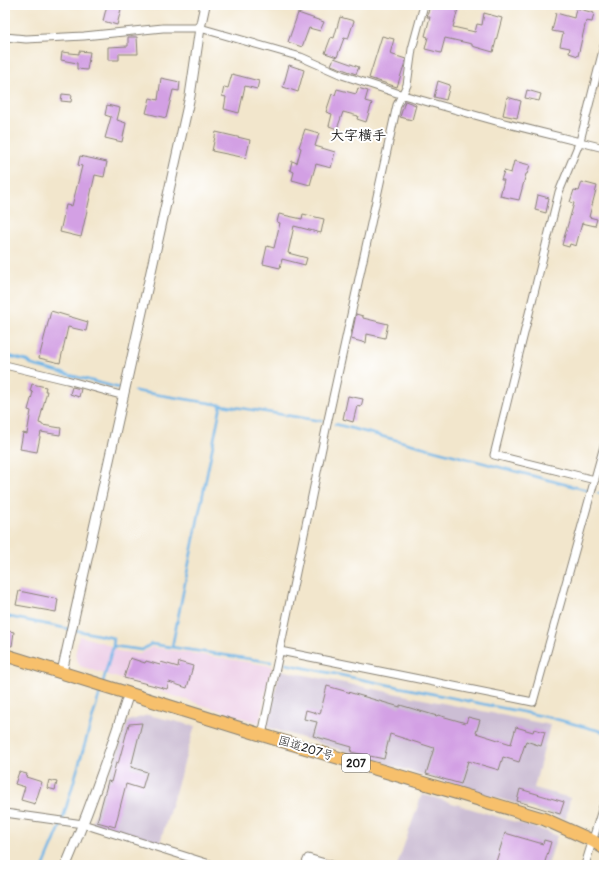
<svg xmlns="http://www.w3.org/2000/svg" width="609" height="870" font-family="Pangolin,'Klee One',sans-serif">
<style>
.built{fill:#eed0e8}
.industrial{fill:#ccbed4}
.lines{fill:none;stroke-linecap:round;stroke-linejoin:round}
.stream{stroke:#71b5e7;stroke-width:2.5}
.building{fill:#d3a0e4}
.minor-casing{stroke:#878174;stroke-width:9}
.tertiary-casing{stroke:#878174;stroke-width:11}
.trunk-casing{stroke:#878174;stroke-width:14}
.minor{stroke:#fff;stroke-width:7}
.tertiary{stroke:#fff;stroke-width:9}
.trunk{stroke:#f7c06c;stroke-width:12}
.labels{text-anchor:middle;stroke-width:4;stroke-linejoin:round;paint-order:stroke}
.shield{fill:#fff;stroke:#606060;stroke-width:1}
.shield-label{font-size:11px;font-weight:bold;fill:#1c1c1c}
.street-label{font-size:12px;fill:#1c1c1c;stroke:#fff}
.quarter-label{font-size:14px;font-weight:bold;fill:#1c1c1c;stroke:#fff}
</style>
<rect width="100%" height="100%" fill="#fff"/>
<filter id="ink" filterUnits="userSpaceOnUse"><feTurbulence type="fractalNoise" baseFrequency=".025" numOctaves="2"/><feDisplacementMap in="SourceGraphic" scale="8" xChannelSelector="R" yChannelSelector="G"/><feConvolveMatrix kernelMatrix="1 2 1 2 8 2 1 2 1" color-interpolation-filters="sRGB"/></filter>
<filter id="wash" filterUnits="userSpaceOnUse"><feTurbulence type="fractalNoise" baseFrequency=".012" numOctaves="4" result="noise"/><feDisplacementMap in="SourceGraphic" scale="16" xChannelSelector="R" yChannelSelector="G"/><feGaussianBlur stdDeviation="0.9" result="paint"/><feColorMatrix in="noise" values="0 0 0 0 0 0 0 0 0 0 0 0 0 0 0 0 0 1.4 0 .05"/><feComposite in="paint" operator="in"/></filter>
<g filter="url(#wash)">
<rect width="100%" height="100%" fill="#f2e6cc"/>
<path class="built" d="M79 636 107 644 117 651 140 654 152 647 272 666 259 723 80 666 75 655Z"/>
<path class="industrial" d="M280 670 550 725 534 788 570 798 566 819 267 727Z
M148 715 195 726 159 846 91 825 128 721Z
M422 794 545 831 557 836 548 865H397Z"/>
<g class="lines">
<path class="stream" d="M5 355 28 361 32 365 119 388
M135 391 322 421
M335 424 587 490
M598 493 604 495
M5 616 114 638 113 646 103 682
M113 646 142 650 151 644 271 662
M172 647 221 405
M286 664 552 718 604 732
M44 865 61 825 101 689"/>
</g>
<g id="blocks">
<path class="building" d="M107 5 121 9 117 25 103 21Z
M430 5H459L453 27 475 32 477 24 482 25 484 13 502 18 493 52 472 46V44L445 38 441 53 425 49 428 37 425 36 430 17H427Z
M576 8 594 13 592 22 586 21 578 56 569 53 570 48 560 46 563 33 552 31 556 13 574 18Z
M298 13 324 22 320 31 309 28 302 47 288 42Z
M340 17 354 21 348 39 344 38 337 57 325 53 331 37 334 38Z
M382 36 394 39 390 54 406 59 397 87 369 78Z
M128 37H137L138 54H119V60H108V47L128 46Z
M79 51 90 52 87 70 77 69V63L61 60 62 52 79 54Z
M334 58 359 67 356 74 331 65Z
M289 65 304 70 298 92 283 87Z
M232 74 259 81 257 89 245 86 239 113 224 109 226 97 222 96 224 87 228 88Z
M161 78 180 82 179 91 173 90 166 118 146 113 150 98 158 100Z
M438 81 450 85 446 100 434 97Z
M358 88 368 91 365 101 372 103 366 122 357 119 358 116 343 112 337 129 329 126 332 114 326 112 332 94 335 95 337 89 356 94Z
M527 90 541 94 539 101 525 98Z
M62 94 72 95 71 102 61 101Z
M507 97 521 101 517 118 503 115Z
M405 101 416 105 412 120 400 117Z
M107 105 120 108 117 120 126 123 122 142 105 138 111 117 105 115Z
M305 129 319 133 315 146 335 152 331 168 316 164 310 185 292 180 294 172 290 170 292 161 297 163 301 148 299 147Z
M216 132 250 140 246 158 212 151Z
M80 156 107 162 104 177 95 175 81 237 60 232 66 205 72 206 82 166 78 165Z
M514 161 530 165 527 174H526L519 200 500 196 504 180H501L504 171 511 173Z
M582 182 597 186 589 217 597 219 595 226 582 223 576 246 570 244 569 247 562 245 574 203 570 202 574 190 579 191Z
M538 195 549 198 546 213 535 210Z
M279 214 302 219 303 214 324 219 321 233 294 226 288 253 307 258 305 265 282 259 280 268 263 264 267 246 274 248 280 223 277 222Z
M51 311 88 322 86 331 68 327 60 363 39 358Z
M356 314 363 316V318L388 324 385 338 367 334 366 343 351 339Z
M32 384 46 387 45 391H47L39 423 42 424V425L61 428 60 435 41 432 37 452 20 449 23 433 27 434 31 411 28 410 33 392 30 391Z
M72 387 81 389 79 397 70 394Z
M348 396 363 399 361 407 357 406 353 422 343 419Z
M19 591 58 599 56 612 16 605Z
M5 630 14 632 12 646 5 645Z
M130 658 145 663 146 661 160 665 161 662 178 667 179 662 193 666 187 688 169 682 167 689 124 678Z
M327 686 400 707V705L437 716 438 715 466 723 468 717 480 720 476 733 511 744 516 727 533 732 534 729 545 732 541 746 526 741 519 762 503 757 499 770 468 761 461 784 426 774 434 748 390 734 384 759 351 752 352 747 313 736 317 722 304 719 306 710 320 714Z
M142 723 131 767 147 772 142 789 126 784 115 827 97 822 108 781 111 782 116 763 118 764 129 724Z
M19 772 27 774 26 777 42 782 35 804 21 800 25 787 15 784Z
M49 780 57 782 55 790 47 788Z
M520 789 564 802 560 814 517 801Z
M505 833 543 844 544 840 551 842 544 865H495Z"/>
</g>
</g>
<g filter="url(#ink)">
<use href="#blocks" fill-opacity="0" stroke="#878174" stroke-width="1"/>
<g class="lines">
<g class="minor-casing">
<path id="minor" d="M5 37 26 39 84 36 163 28H200L301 57 342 75 403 95 496 121 604 148
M5 365 67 380 124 396
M595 480 494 455 559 192 580 141 604 46
M280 651 533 702 604 446
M262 735 326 429 397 105 407 85 412 49 424 5
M5 813 83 824 213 865
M305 865 308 858 332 865
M585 865 604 803"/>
</g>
<g class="tertiary-casing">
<path id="tertiary" d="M62 672 190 96 200 28 205 5
M66 865C90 809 110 752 129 693"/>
</g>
<g class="trunk-casing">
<path id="trunk" d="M5 655 262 735 544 819 593 841 604 848"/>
</g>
<use href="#minor" class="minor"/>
<use href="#tertiary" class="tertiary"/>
<use href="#trunk" class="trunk"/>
</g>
</g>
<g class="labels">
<rect class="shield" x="342" y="754" width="28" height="18" rx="3"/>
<g class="shield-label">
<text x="356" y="767">207</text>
</g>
<g class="street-label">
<text transform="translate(306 748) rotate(17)" y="4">国道207号</text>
</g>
<g class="quarter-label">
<text x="358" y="140">大字横手</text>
</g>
</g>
<rect width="609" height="870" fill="none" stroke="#fff" stroke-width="20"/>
</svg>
